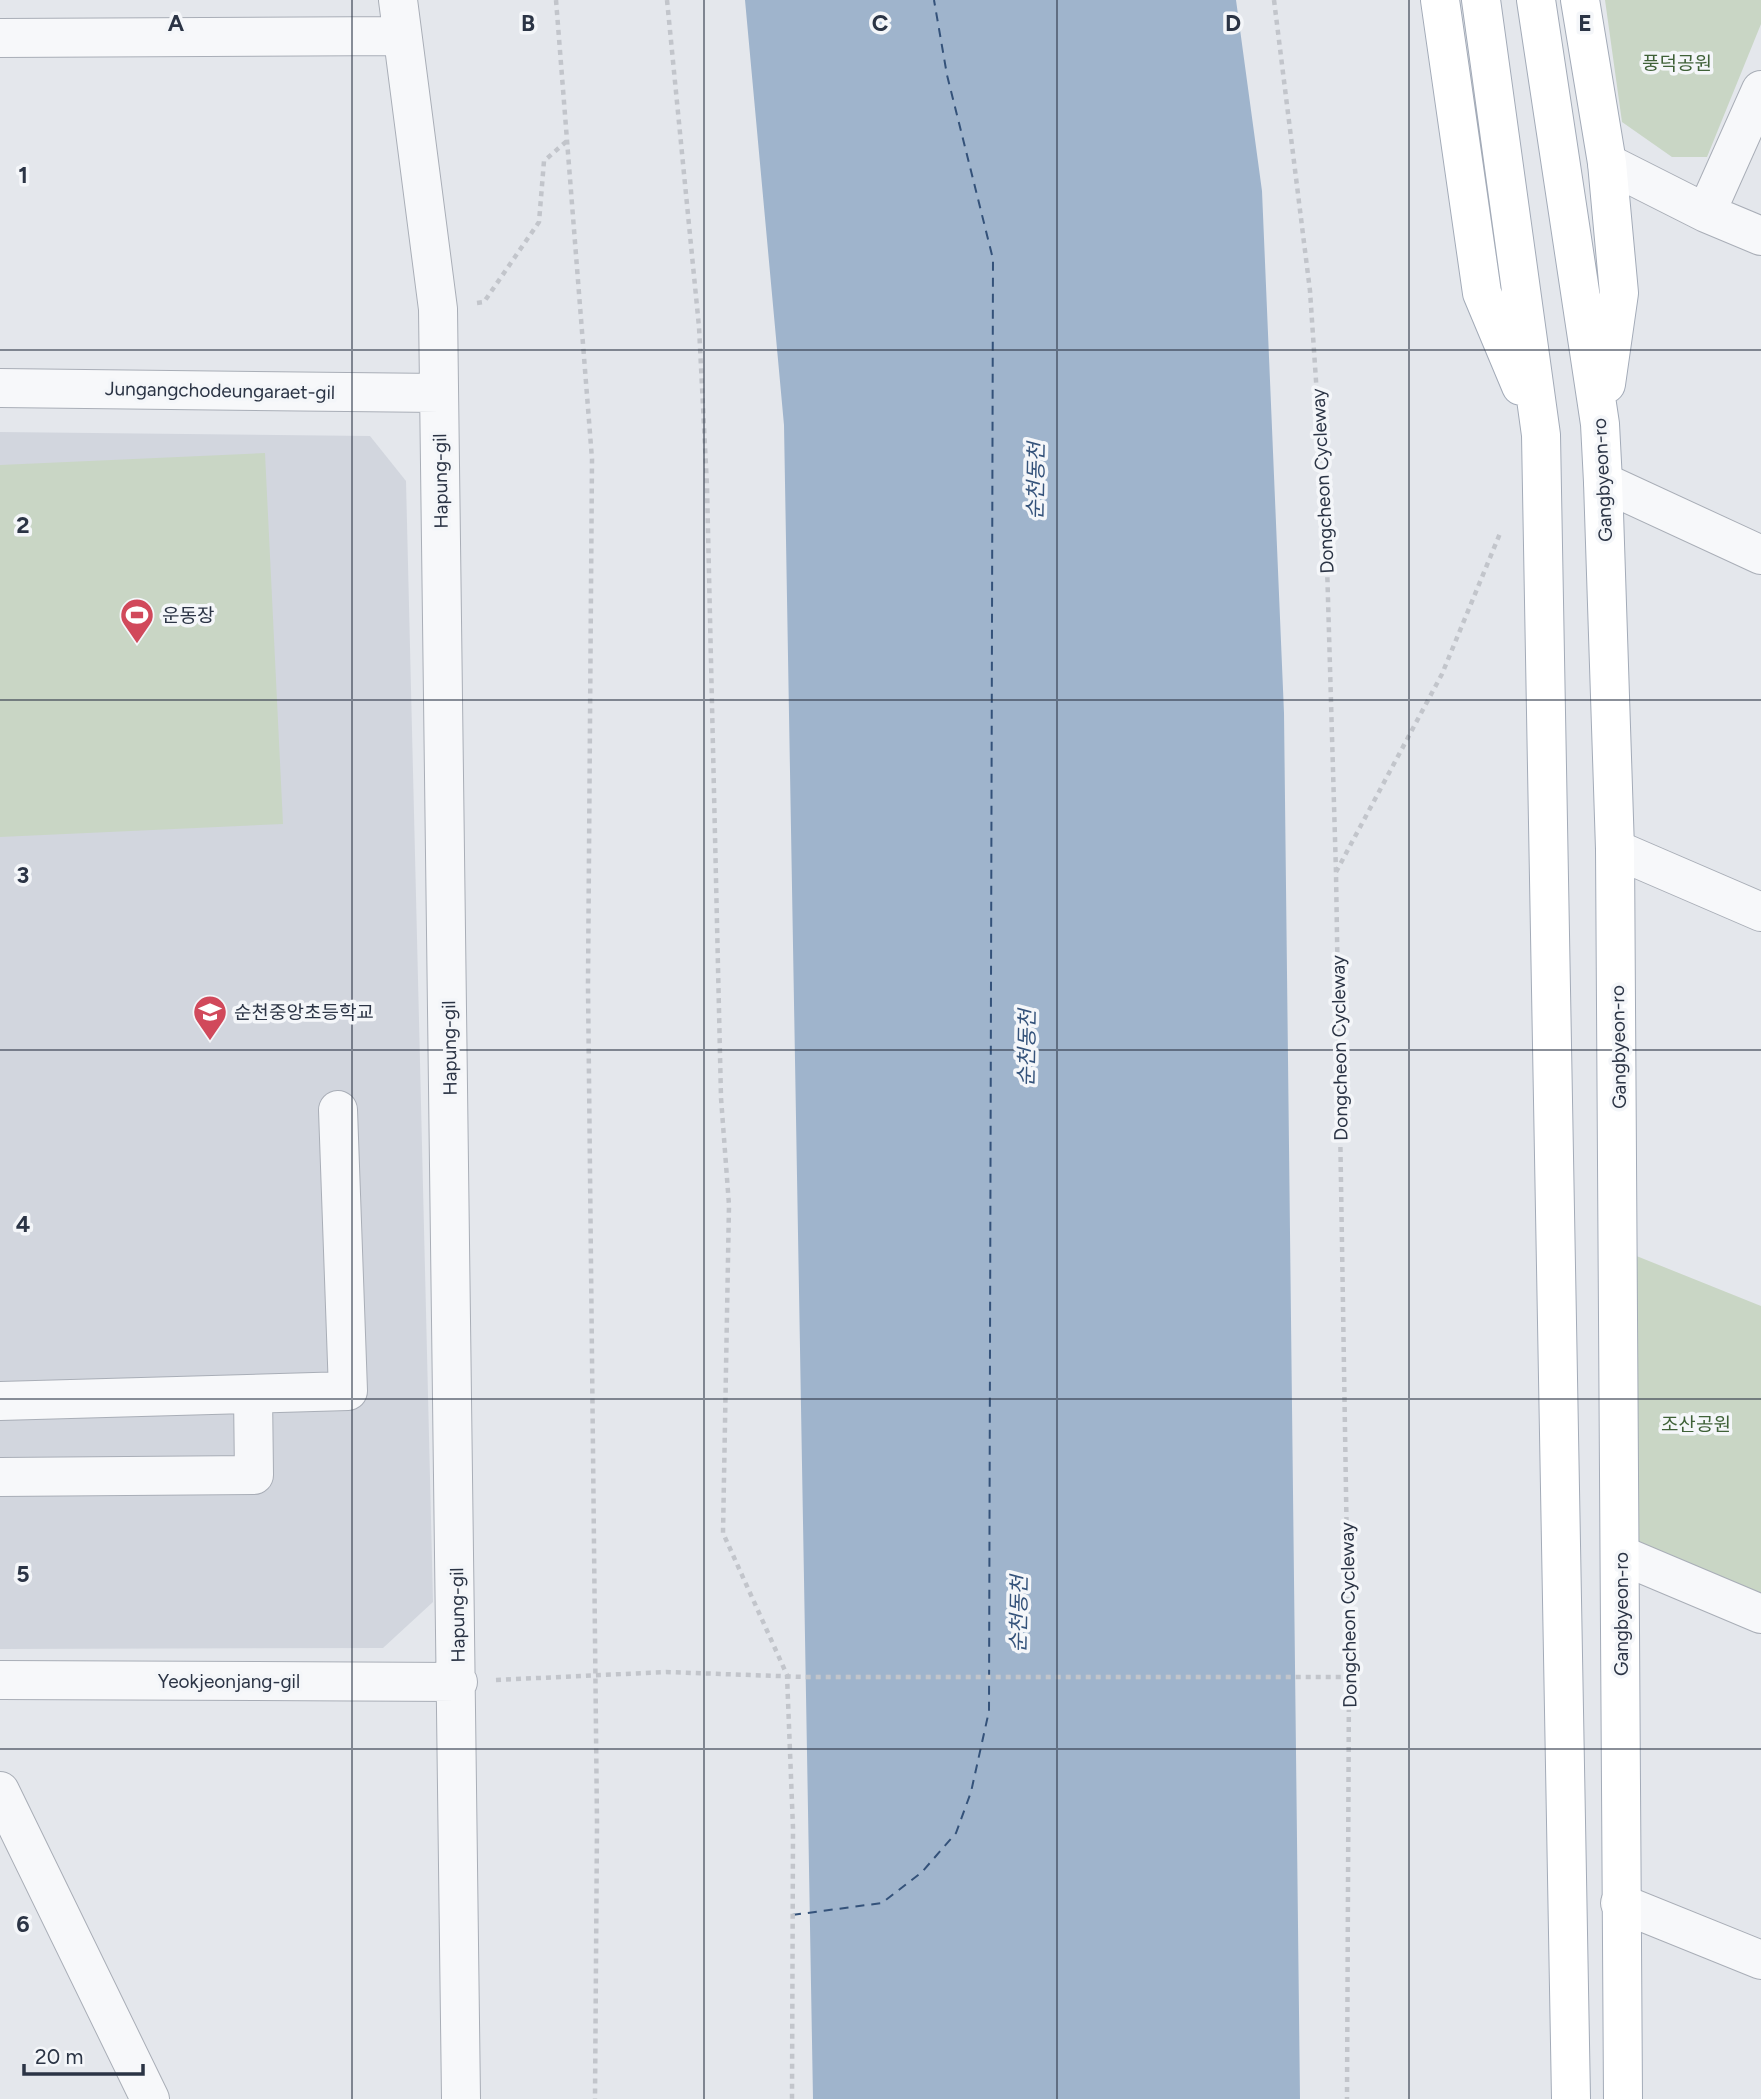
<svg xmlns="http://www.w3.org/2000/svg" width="1761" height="2099" font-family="Figtree,'Noto Sans KR',sans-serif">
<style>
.built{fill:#d2d6de}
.green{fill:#c9d6c5}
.water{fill:#9fb4cc}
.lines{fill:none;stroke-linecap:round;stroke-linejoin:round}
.ferry{stroke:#34527a;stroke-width:2;stroke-dasharray:9 7;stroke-linecap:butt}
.minor-casing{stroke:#a9aeb7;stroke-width:40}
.major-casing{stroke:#a3abb8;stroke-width:40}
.path{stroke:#c2c5cb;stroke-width:4.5;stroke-dasharray:5 5;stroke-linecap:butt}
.minor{stroke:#f7f8fa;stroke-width:38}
.major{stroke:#fff;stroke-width:38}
.grid{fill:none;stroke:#2b3445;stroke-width:2;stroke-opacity:0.55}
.labels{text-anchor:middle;stroke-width:7;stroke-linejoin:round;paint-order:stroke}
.park-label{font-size:19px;fill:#3f6138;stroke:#f4f6f9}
.street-label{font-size:19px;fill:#2b3445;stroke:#f4f6f9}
.poi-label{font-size:19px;fill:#2b3445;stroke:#f4f6f9;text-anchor:start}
.water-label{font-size:21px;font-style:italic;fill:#34527a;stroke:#f4f6f9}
.grid-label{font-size:23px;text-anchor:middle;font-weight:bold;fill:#2b3445;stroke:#f4f6f9;stroke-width:7;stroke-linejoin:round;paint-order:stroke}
</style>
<rect width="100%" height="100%" fill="#e4e7ec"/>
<path class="built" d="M0 432 370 436 406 481 433 1602 383 1648 0 1649Z"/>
<path class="green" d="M1605 0H1761V24L1707 157H1672L1622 122Z
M265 453 283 824 0 837V465Z
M1629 1253 1761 1306V1594L1631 1542Z"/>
<path class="water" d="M745 0H1236L1262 191 1284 713 1300 2099H813L784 425Z"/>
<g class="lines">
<path class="ferry" d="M792 1915 882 1903 922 1872 956 1833 971 1792 989 1711 993 259 947 75 934 0"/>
<g class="minor-casing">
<path id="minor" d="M398 0 438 309 461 2099
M0 38 402 36
M1607 163 1706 213 1761 236
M1706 213 1761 90
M0 388 439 393
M1603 482 1761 555
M1615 849 1761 912
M0 1401 348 1391 338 1110
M0 1477 254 1475 253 1394
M1621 1555 1761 1614
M0 1680 458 1682
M0 1791 150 2099
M1620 1903 1761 1960"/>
</g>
<g class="major-casing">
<path id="major" d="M1440 0 1482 293 1521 386
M1481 0 1541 435 1571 2099
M1536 0 1600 424 1603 482 1615 849 1623 2099
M1580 0 1607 163 1619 293 1606 384"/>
</g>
<path class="path" d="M556 0 592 459 588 985 597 1824 595 2099
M667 0 699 327 707 486 721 1098 729 1205 723 1533 787 1675 793 1828 792 2099
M1274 0 1310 291 1326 530 1336 873 1349 1677 1347 2099
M477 303 484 302 539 222 544 161 568 140
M1336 872 1442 674 1501 531
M496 1680 666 1672 806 1677H1349"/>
<use href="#minor" class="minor"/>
<use href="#major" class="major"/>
</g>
<path class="grid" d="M352 0V2099M704 0V2099M1057 0V2099M1409 0V2099M0 350H1761M0 700H1761M0 1050H1761M0 1399H1761M0 1749H1761"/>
<defs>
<g id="stadium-pin" transform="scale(1.75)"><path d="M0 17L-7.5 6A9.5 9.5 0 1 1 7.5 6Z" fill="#d1495b" stroke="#f4f6f9"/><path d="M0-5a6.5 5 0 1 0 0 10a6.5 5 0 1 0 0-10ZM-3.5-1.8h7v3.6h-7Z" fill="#fff"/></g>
<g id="school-pin" transform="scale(1.75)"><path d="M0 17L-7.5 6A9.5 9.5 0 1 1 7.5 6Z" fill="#d1495b" stroke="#f4f6f9"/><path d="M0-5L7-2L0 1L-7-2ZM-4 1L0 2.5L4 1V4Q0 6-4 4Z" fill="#fff"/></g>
</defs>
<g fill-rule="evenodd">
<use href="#stadium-pin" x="137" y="615"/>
<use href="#school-pin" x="210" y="1012"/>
</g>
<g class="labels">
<g class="park-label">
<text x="1677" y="70">풍덕공원</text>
<text x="1696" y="1431">조산공원</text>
</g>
<g class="street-label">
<text transform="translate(220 390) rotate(1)" y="7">Jungangchodeungaraet-gil</text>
<text transform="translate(1602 480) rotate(-93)" y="7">Gangbyeon-ro</text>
<text transform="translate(440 481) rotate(-91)" y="7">Hapung-gil</text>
<text transform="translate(1322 481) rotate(-93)" y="7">Dongcheon Cycleway</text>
<text transform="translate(1618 1047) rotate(-91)" y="7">Gangbyeon-ro</text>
<text transform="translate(449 1048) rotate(-91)" y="7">Hapung-gil</text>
<text transform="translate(1339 1048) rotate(-91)" y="7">Dongcheon Cycleway</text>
<text transform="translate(1621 1614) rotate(-90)" y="7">Gangbyeon-ro</text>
<text transform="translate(457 1615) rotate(-91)" y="7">Hapung-gil</text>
<text transform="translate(1348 1615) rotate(-91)" y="7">Dongcheon Cycleway</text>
<text x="229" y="1688">Yeokjeonjang-gil</text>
</g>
<g class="poi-label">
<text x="162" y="622">운동장</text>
<text x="234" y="1019">순천중앙초등학교</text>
</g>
<g class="water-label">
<text transform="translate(1036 481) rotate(-89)" y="7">순천동천</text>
<text transform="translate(1027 1048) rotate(-89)" y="7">순천동천</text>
<text transform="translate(1019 1614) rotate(-89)" y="7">순천동천</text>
</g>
</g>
<g class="grid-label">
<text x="176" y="31">A</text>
<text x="528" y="31">B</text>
<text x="880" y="31">C</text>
<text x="1233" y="31">D</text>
<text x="1585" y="31">E</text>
<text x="23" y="183">1</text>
<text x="23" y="533">2</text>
<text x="23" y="883">3</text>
<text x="23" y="1232">4</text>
<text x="23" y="1582">5</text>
<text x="23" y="1932">6</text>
</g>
<path d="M24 2064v10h119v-10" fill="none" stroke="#2b3445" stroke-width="3.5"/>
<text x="35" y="2064" font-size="21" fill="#2b3445" stroke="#f4f6f9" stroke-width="5" paint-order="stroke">20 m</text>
</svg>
